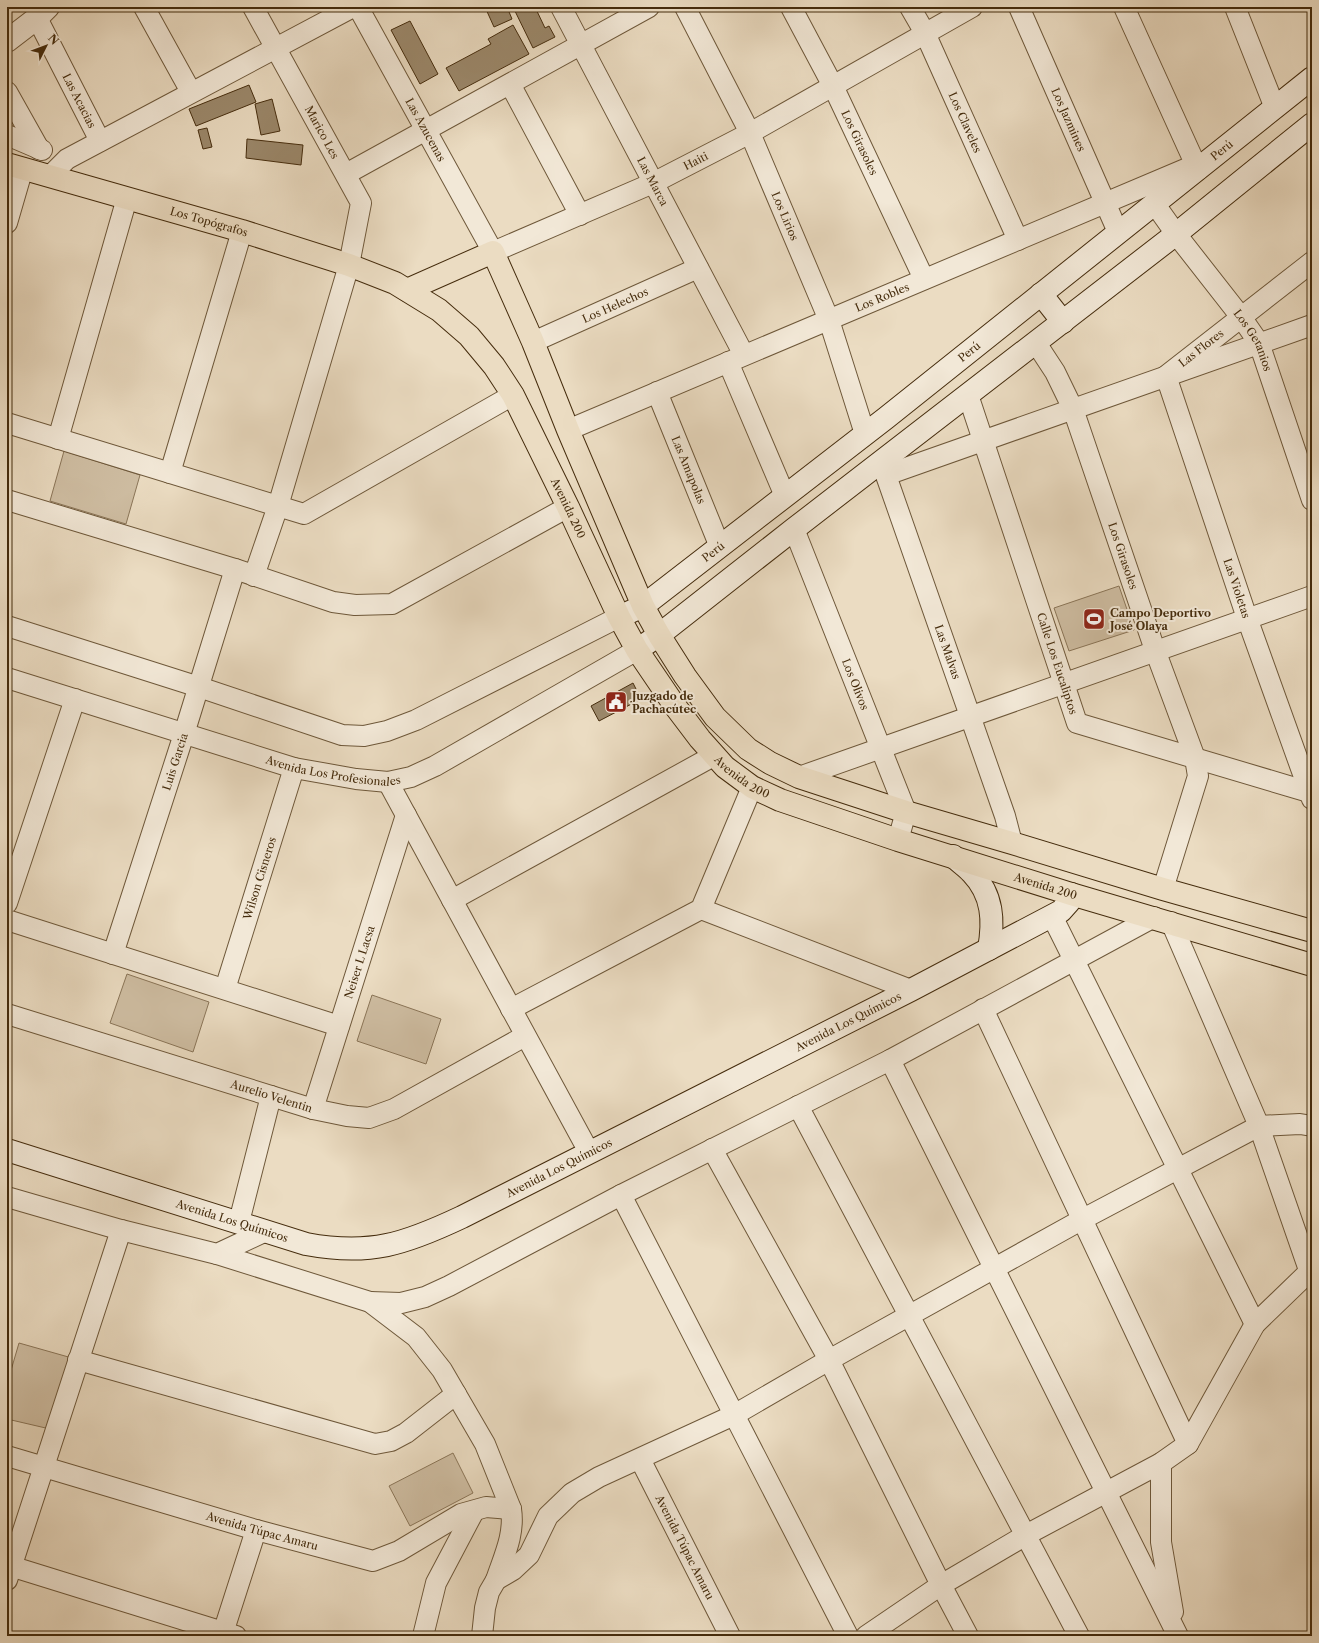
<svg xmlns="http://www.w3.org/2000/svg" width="1319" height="1643" font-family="'Libre Caslon Text',serif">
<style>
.green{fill:#cfbea3;stroke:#8a7558}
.building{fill:#9b886b;stroke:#452c0d}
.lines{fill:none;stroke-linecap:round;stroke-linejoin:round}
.minor-casing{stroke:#6e583a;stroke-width:22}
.tertiary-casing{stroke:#6e583a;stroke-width:24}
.secondary-casing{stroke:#452c0d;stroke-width:24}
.primary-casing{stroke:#452c0d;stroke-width:24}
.minor{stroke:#f2e8d7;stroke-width:20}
.tertiary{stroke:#f2e8d7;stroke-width:22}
.secondary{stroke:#f2e8d7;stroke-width:22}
.primary{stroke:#ebdcc2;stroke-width:22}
.labels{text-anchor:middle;stroke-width:4;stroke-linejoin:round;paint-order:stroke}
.street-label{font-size:11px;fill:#452c0d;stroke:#f2e8d7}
.poi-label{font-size:11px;font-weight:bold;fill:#452c0d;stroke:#f2e8d7;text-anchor:start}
</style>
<rect width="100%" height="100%" fill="#ebdcc2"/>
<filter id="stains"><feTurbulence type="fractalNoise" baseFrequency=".005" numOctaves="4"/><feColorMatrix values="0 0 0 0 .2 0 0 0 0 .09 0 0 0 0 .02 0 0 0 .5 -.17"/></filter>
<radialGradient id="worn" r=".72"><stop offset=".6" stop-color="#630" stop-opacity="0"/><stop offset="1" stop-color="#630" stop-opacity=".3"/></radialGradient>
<path class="green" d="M64 451 140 475 126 524 50 501Z
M1119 586 1134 630 1069 651 1054 608Z
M127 974 209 1002 193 1052 110 1023Z
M372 995 441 1019 426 1064 357 1041Z
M19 1343 72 1358 50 1429 7 1419V1384Z
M453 1453 473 1493 410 1526 389 1486Z"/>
<path class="building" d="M485 7H507L512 19 494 27Z
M513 7H535L545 28 549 26 555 37 533 48Z
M410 21 438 74 420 84 391 30Z
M513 25 529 54 459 91 446 68 491 44 488 39Z
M249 85 256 102 196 126 189 109Z
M272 99 280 131 261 135 255 104Z
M207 128 212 147 203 149 198 130Z
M247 139 303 145 301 165 246 158Z
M633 683 641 699 599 721 591 706Z"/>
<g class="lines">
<g class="minor-casing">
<g id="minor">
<path d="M144 7 191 92"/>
<path id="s1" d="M253 7 361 203 349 265 278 506 254 576"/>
<path id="s2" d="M358 7 493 252 653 183 750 133 972 7"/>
<path id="s3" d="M561 7 744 355"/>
<path id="s4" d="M685 7 750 133 829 320 865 434"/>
<path id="s5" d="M791 7 833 86 924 279"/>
<path id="s6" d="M910 7 925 33 1018 240"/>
<path id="s7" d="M1019 7 1118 232"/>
<path d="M1124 7 1198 170"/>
<path d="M1235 7 1275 108"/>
<path id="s8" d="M37 18 100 141"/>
<path d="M510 84 580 215"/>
<path d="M7 92 39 149"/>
<path d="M7 135 42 150"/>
<path d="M346 174 649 7"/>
<path d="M50 176 67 159 353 7"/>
<path id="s9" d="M1154 203 1176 234 1241 317 1259 343 1312 500"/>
<path d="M7 223 23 168"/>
<path id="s10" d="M1312 262 1166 376 1247 618 1312 799"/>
<path id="s11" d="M533 342 698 268"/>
<path id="s12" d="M1036 343 1055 372 1073 409 1155 650 1195 758 1198 776 1163 889"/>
<path d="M728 362 785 496"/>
<path id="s13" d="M657 392 720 547"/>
<path id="s14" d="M968 395 1077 723 1312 793"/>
<path d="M7 423 304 514 513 395"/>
<path id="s15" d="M568 430 1195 165"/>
<path d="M58 439 127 198"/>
<path id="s16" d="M882 464 1005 816 1012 843"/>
<path d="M170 473 242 231"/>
<path d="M886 475 1312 325"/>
<path d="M7 500 235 569 333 602 355 605 392 604 568 507"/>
<path id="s17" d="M794 529 906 812 898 840"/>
<path d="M7 626 199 687 342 735 364 736 387 731 416 720 619 617"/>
<path id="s18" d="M7 678 294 768 356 779 388 782 411 777 435 766 637 650"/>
<path d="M799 777 1312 596"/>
<path d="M388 782 589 1152"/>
<path d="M452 900 715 755"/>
<path d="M7 903 75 699"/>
<path d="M701 909 911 990"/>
<path d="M1052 916 1255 1324"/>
<path d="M7 920 339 1026"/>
<path d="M1171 922 1259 1126 1309 1270"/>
<path id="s19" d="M113 954 184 734 235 569"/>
<path id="s20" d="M225 989 294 768"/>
<path d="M511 1009 701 909 752 787"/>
<path d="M983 1009 1188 1444"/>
<path id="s21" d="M7 1014 313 1109 347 1116 369 1118 394 1109 525 1036"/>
<path d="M890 1060 1178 1636"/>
<path d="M798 1106 1079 1636"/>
<path id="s22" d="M313 1109 406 815"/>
<path d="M712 1149 829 1360 941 1585 968 1636"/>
<path d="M621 1195 848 1636"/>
<path d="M7 1197 121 1230 217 1254 266 1231"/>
<path d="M239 1222 271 1096"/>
<path d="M217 1254 370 1302 416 1337 442 1370 485 1444 511 1509C515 1534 504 1556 496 1580"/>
<path d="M370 1302 401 1303 425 1297 449 1286 621 1195 890 1060 1154 917"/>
<path d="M78 1360 375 1444 391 1441 406 1433 456 1394"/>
<path id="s23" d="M7 1456 256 1530 373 1561 399 1551 461 1514 486 1507 511 1509"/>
<path id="s24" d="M640 1459 730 1636"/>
<path d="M1161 1463V1542L1173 1612"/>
<path d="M7 1565 236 1636"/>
<path d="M7 1580 121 1230"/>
<path d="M222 1636 256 1530"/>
<path d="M423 1636 436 1583 474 1511"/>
<path d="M482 1636 485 1608 489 1592 496 1580 513 1570 529 1555 548 1516 572 1493 599 1477 734 1415 829 1360 1083 1219 1259 1126 1300 1124 1312 1126"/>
<path d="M866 1636 941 1585 1026 1535 1161 1463 1188 1444 1255 1324 1312 1269"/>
</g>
</g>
<g class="tertiary-casing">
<path id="tertiary" d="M7 41 37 18 48 7"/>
</g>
<g class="secondary-casing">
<g id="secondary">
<path d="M1041 294 1063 322"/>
<path id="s25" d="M619 617 643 606 886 418 1312 78"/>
<path d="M637 650 659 635 794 529 1176 234 1312 124"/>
<path d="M953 856C959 862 967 867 972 873 993 895 994 921 989 949"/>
<path id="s26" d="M7 1150 306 1244C370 1256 405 1244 462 1217L911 990 1061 911 1069 902 1071 894"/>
</g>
</g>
<g class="primary-casing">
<g id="primary">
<path id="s27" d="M7 164 242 231 349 265 395 283 439 310 469 336 494 366 513 395 568 507 619 617 637 650 675 706 700 739 725 767 752 787 780 800 898 840 1071 894 1312 965"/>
<path d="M407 290 493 252 533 342 568 430 643 606 659 635 685 676 715 717 748 749 770 763 799 777 906 812 1012 843 1163 889 1312 931"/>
</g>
</g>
<use href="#minor" class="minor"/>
<use href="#tertiary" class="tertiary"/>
<use href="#secondary" class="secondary"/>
<use href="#primary" class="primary"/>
</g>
<defs>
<g id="stadium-square" transform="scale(1.15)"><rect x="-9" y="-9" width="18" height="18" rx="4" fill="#8f2418" stroke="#f2e8d7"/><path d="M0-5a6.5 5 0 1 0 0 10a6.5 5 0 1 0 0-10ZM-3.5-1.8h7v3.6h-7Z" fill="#fff"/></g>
<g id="civic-square" transform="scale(1.15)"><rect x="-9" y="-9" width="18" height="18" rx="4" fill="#8f2418" stroke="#f2e8d7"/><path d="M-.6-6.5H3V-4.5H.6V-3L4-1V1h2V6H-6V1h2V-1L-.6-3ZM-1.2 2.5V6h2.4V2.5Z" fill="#fff"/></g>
</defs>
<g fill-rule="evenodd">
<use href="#stadium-square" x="1094" y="619"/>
<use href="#civic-square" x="616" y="702"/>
</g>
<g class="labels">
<g class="street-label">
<text dy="4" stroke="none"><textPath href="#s8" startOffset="93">Las Acacias</textPath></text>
<text dy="4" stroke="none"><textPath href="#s7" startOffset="123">Los Jazmines</textPath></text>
<text dy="4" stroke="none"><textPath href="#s6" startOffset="128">Los Claveles</textPath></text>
<text dy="4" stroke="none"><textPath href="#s2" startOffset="140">Las Azucenas</textPath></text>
<text dy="4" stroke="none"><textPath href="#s1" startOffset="143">Marico Les</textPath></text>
<text dy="4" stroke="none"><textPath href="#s5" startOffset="152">Los Girasoles</textPath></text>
<text dy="4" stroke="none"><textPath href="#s25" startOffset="763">Perú</textPath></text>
<text dy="4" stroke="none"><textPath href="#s2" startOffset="502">Haiti</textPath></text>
<text dy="4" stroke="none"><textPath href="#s3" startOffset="197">Las Marca</textPath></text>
<text dy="4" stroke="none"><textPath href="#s4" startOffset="232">Los Lirios</textPath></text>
<text dy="4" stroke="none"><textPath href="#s27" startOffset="210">Los Topógrafos</textPath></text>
<text dy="4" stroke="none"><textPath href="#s15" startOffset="341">Los Robles</textPath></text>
<text dy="4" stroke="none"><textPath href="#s11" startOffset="90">Los Helechos</textPath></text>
<text dy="4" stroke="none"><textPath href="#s9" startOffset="170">Los Geranios</textPath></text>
<text transform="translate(1201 348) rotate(-38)" y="4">Las Flores</text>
<text dy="4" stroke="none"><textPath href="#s25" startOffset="440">Perú</textPath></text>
<text dy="4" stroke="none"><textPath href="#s13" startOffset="84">Las Amapolas</textPath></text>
<text dy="4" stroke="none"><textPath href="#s27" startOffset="697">Avenida 200</textPath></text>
<text dy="4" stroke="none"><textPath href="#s25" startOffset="115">Perú</textPath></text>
<text dy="4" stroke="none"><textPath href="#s12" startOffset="231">Los Girasoles</textPath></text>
<text dy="4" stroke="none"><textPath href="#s10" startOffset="409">Las Violetas</textPath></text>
<text dy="4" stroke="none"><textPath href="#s16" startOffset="199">Las Malvas</textPath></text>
<text dy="4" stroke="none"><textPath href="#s14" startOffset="283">Calle Los Eucaliptos</textPath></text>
<text dy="4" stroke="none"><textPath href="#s17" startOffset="167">Los Olivos</textPath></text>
<text dy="4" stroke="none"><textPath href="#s19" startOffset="202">Luis Garcia</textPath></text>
<text dy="4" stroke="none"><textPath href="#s18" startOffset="340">Avenida Los Profesionales</textPath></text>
<text dy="4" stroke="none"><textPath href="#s27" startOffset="1021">Avenida 200</textPath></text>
<text dy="4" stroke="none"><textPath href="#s20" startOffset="116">Wilson Cisneros</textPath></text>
<text dy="4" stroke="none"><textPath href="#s27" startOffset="1345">Avenida 200</textPath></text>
<text dy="4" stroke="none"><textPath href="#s22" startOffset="154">Neiser L Lacsa</textPath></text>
<text dy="4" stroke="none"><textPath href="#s26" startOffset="908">Avenida Los Químicos</textPath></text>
<text dy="4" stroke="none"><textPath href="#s21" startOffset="277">Aurelio Velentin</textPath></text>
<text dy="4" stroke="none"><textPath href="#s26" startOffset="584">Avenida Los Químicos</textPath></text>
<text dy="4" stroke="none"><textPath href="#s26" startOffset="236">Avenida Los Químicos</textPath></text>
<text dy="4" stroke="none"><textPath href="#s23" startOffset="266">Avenida Túpac Amaru</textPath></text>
<text dy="4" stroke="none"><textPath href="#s24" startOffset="99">Avenida Túpac Amaru</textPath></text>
</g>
<g class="poi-label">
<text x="1110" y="617">Campo Deportivo<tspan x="1110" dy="13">José Olaya</tspan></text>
<text x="632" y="700">Juzgado de<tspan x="632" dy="13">Pachacútec</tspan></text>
</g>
</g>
<rect width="1319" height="1643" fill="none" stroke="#ebdcc2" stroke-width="24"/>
<rect x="8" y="8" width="1303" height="1627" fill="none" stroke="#452c0d" stroke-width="2"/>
<rect x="12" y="12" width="1295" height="1619" fill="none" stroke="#452c0d"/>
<g transform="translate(46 46) rotate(48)" stroke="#f2e8d7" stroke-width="3" paint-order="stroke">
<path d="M0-3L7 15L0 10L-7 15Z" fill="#452c0d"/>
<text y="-6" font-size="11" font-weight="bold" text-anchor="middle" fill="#452c0d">N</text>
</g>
<rect width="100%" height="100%" filter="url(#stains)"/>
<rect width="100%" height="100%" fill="url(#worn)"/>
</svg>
